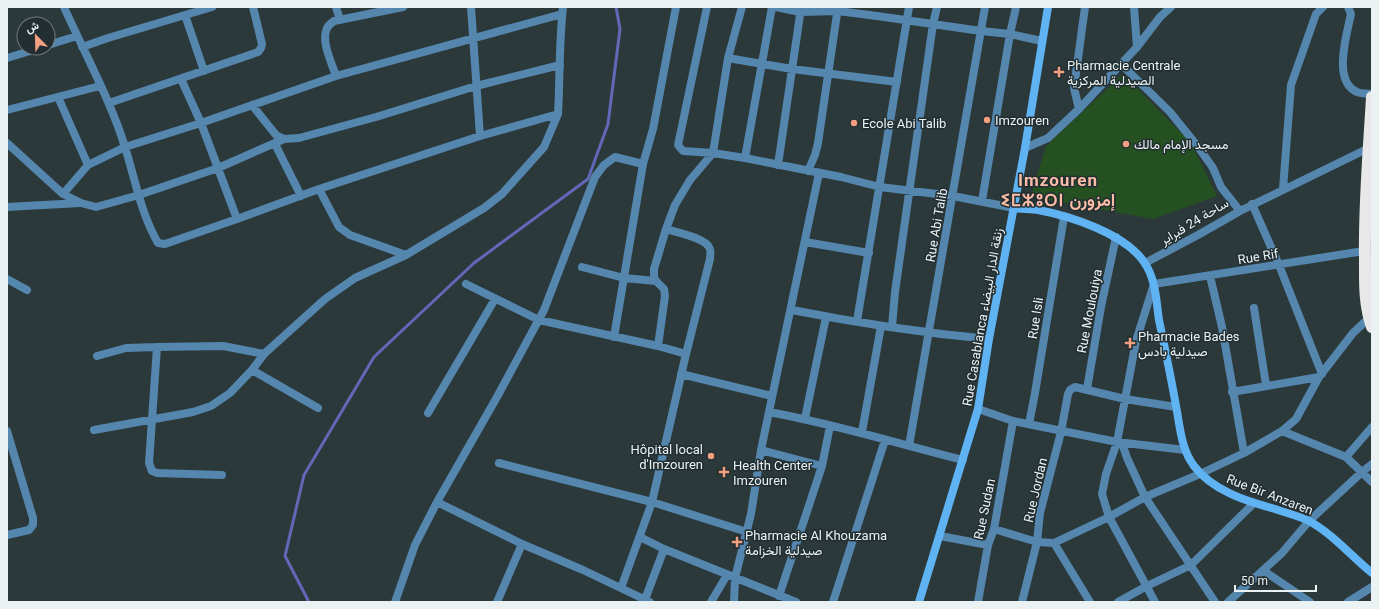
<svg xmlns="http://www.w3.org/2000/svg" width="1379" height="609" font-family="Roboto,Vazirmatn,'Noto Sans Tifinagh',sans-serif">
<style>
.green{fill:#255021}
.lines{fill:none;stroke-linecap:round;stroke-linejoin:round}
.stream{stroke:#6168b7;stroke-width:3}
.street{stroke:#5486ae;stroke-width:8}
.secondary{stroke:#60b3f3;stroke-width:8}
.highway{stroke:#e8e8e8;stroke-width:12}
.poi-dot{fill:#f39f82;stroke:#222e31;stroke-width:1.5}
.labels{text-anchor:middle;stroke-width:3;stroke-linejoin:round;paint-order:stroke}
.poi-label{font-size:13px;fill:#eaf2f4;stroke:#222e31;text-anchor:start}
.street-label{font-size:13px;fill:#eaf2f4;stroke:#222e31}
.district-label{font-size:17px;font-weight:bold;letter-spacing:1px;fill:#fcbda7;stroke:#222e31}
</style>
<rect width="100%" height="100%" fill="#2c393b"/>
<path class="green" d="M1123 74 1191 143 1217 196 1153 219 1038 198 1032 193 1046 146Z"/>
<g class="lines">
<path class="stream" d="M309 602 285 556 304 475 374 357 474 263 588 179 608 124 620 29 616 7"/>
<path class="street" d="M64 7C84 52 111 101 125 147 135 179 141 214 158 243L165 244 237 219 319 189 480 136 558 114C560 78 559 43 563 7
M336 7 340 20
M471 7 480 136
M707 7 678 145 683 151 713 153 745 158 841 177 880 187 953 196 1014 208
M776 7 800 12 838 11 877 16 981 31 1010 34 1042 41
M1134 7 1137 47
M1348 7 1351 14C1347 33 1332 82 1357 92 1361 94 1367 93 1372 94
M185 15 204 71
M48 45 77 36
M82 47 108 38 212 7
M7 58 40 48
M728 58 792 69 897 82
M1121 64 1170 112 1199 148 1213 168 1221 187 1240 211
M336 76C332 64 322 43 326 31 327 26 330 24 334 21L403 7
M181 79 201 123 237 219
M58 97 88 165
M109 103 258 52 261 48 262 44 253 7
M252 105 276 135 284 139 299 138 376 117 476 86 560 65
M1079 109 1074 88 1085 7
M7 110 100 86
M7 143 63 194 81 203 96 207 139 195 218 168 284 139
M275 144 301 196
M1025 148 1048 138 1079 109 1137 47 1160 17 1171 7
M745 158 772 7
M778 165 801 8
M808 171 815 155 818 143 838 7
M319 189 339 227 350 235 406 255
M1283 189 1291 85 1316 14 1323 7
M63 194 88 165 125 147 201 123 336 76 562 14
M982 201 1010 34 1016 7
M1252 204 1279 265 1322 374
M7 207 80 203
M805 242 869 253
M1145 263 1198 235 1240 211 1369 148
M582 267 624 278 656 281
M1210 276 1222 327 1244 453
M7 279 27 290
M466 284 539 320 658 346 686 354
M1254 308 1266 385
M792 310C857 323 923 333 989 339
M857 321 909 7
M892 327 895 292 933 24 937 7
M614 337 643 164 653 129 676 7
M658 346 665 296 664 289 656 281 654 277V269L666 229 675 205 690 180 713 153 728 58 742 7
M157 347 149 463 152 471 157 473 222 475
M97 356 126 348 157 347 223 346 264 354
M252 370 318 408
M681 374 772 396
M1087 389 1101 307 1116 237
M1232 392 1319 377
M978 409 1013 421 1117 442 1185 450
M769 412C835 424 899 444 963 460
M428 413 495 299
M805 418 826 317
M1029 424 1035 393 1064 217
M94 430 193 412 211 406 230 393 252 370 264 354 325 299 355 278 406 255 484 208 502 194 544 147 558 114
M7 431 33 518V525L29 530 7 535
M1282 431 1346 457 1372 482
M862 432 881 326
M1122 443 1127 458 1145 497 1215 602
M909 446 985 7
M761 450 822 466
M1346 457 1372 427
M499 463 652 502 747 532
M437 502 522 544 583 570 650 602
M994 529 1037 542 1054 543 1109 517 1145 497 1200 474 1244 453 1282 431 1296 419 1319 377 1353 333 1369 318
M940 536 988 545
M640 537 664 549 796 602
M1054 543 1090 602
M1264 571 1310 602
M621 588 652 502 686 354 710 259C710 256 711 252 710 249 707 238 676 232 666 229
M779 596 822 466 830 426
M395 602 415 545 437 502 497 397 544 310 595 177 604 165 615 157 643 164
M497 602 522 544
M644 602 664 549
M711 602 727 575
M734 602 735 578 751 514 761 450 819 173
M833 602 885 440
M978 602 988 545 994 529 1013 421
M1022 602 1037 542 1040 513 1061 432 1068 394 1070 390 1075 387 1125 399 1176 407
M1118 602 1147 586 1191 565 1254 503
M1155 602 1109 517 1102 494 1106 474 1117 442 1136 341 1154 284 1364 251
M1228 602 1282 553 1309 521 1362 472 1372 464
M1348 602 1372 587"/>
<path class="secondary" d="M1014 208C1022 209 1030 209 1038 210 1071 216 1125 234 1144 262 1156 279 1156 300 1159 320 1165 349 1171 377 1176 406 1180 426 1181 449 1194 466 1213 491 1246 501 1275 509 1286 513 1299 516 1309 521 1333 534 1351 556 1372 573
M919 602 978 409 989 339 1025 148 1048 7"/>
<path class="highway" d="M1372 97C1369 150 1364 204 1365 258 1365 281 1364 304 1372 327"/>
</g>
<g class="poi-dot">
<path d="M1057 66h4v4h4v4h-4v4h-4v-4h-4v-4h4z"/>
<circle cx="987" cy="120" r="4"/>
<circle cx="854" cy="123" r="4"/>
<circle cx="1126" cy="144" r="4"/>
<path d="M1128 337h4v4h4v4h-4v4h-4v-4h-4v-4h4z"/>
<circle cx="711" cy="456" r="4"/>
<path d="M722 466h4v4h4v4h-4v4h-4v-4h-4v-4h4z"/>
<path d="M735 536h4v4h4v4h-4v4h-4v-4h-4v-4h4z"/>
</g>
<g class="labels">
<g class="poi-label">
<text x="1067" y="70">Pharmacie Centrale<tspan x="1067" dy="15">الصيدلية المركزية</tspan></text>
<text x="995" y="125">Imzouren</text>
<text x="862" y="128">Ecole Abi Talib</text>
<text x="1134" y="149">مسجد الإمام مالك</text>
<text x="1138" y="341">Pharmacie Bades<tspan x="1138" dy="15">صيدلية بادس</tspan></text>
<text x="703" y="454" text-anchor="end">Hôpital local<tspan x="703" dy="15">d'Imzouren</tspan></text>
<text x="733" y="470">Health Center<tspan x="733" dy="15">Imzouren</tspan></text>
<text x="745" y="540">Pharmacie Al Khouzama<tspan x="745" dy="15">صيدلية الخزامة</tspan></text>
</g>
<g class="street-label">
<text transform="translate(1194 221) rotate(-31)" y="5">ساحة 24 فبراير</text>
<text transform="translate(936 225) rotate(-80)" y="5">Rue Abi Talib</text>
<text transform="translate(1258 256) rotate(-9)" y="5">Rue Rif</text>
<text transform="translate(1089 311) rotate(-79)" y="5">Rue Moulouiya</text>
<text transform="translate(982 317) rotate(-80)" y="5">Rue Casablanca زنقة الدار البيضاء</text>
<text transform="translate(1035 318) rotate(-81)" y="5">Rue Isli</text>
<text transform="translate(1035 490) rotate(-77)" y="5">Rue Jordan</text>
<text transform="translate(1270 494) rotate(21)" y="5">Rue Bir Anzaren</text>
<text transform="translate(984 509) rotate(-78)" y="5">Rue Sudan</text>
</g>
<g class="district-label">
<text x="1058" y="186">Imzouren<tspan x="1058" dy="20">ⵉⵎⵣⵓⵔⵏ إمزورن</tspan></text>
</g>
</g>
<rect width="1379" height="609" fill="none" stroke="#eaf2f4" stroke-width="16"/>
<g transform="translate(36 36) rotate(337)"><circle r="19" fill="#222e31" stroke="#727c7f"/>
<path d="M0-3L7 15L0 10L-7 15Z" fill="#f39f82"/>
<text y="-6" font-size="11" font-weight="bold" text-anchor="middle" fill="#eaf2f4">ش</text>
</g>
<path d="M1235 585v6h81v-6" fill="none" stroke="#eaf2f4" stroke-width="2"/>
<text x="1241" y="585" font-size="12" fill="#eaf2f4" stroke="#222e31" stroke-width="3" paint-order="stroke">50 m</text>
</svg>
